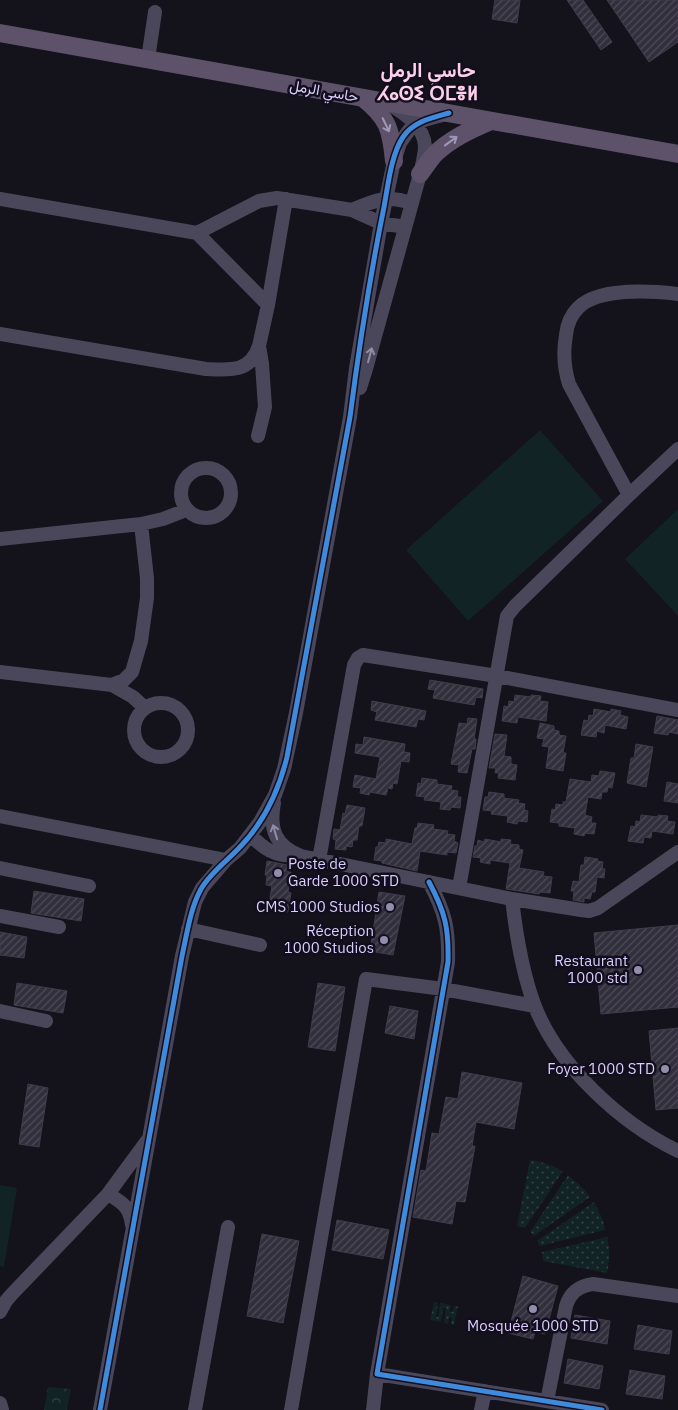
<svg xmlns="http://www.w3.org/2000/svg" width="678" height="1410" font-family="'IBM Plex Sans',Vazirmatn,'Noto Sans Tifinagh',sans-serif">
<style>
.grass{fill:url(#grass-dots)}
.forest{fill:url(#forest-crowns)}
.pitch{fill:#112325}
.building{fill:url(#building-hatch);stroke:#413c4d}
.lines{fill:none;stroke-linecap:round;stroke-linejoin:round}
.minor{stroke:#4a475b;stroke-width:14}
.major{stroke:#5e526b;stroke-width:18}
.cycleway-casing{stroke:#120e1e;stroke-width:8}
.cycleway{stroke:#408adc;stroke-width:5}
.oneway{stroke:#a197ba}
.oneway2{stroke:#918bab}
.poi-dot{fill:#938dac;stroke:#120e1e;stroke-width:2}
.labels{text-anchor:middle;stroke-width:5;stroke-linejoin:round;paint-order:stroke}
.street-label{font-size:15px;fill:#d8cffb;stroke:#120e1e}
.poi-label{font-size:15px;fill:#d8cffb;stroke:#120e1e;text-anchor:end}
.district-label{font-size:20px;font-weight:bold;fill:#fbd0e8;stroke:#120e1e}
</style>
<defs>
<pattern id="grass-dots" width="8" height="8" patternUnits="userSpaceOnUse" patternTransform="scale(1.25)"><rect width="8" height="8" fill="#112325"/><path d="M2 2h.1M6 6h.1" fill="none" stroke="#334246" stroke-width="1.8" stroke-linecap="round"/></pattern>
<pattern id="forest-crowns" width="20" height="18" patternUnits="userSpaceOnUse" patternTransform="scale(1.25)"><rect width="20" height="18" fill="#112325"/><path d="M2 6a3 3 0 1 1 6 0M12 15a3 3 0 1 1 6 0" fill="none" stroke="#334246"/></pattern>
<pattern id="building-hatch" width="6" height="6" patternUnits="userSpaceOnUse" patternTransform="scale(1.25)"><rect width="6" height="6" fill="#322f3c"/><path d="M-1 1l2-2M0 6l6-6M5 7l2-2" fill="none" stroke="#4f4c59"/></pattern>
</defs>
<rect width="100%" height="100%" fill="#14121a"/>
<path class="grass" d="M530 1160C542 1161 552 1166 563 1171L525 1228 517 1226Z
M568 1175 584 1189 590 1197 534 1236 530 1232Z
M594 1202 603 1220 605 1230 540 1246 537 1241Z
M607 1237C610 1250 610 1260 607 1273L543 1261 542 1252Z
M434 1302 438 1303 436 1317H438L440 1303 451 1305 450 1312H452L454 1306H458L454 1325 451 1324 452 1318 449 1317 448 1324 444 1323 446 1308H443L441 1322 430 1320Z"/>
<path class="forest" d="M48 1387 71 1389 67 1410H44Z"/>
<path class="pitch" d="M540 430 603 501 468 621 406 550Z
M678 509V616L625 559Z
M0 1185 17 1188 4 1267 0 1266Z"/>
<path class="building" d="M495 0H520L517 23 492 19Z
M567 0H583L612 42 601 50Z
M607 0H678V42L649 62Z
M430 680 483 689 482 698 476 697 474 705 433 698 435 690 428 689Z
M515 695 531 697V695L541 696 540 701 548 702 546 721 518 717 517 723 502 721 504 706 508 707 509 701 514 702Z
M372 701 426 711 424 720 418 719 416 727 375 720 377 712 371 710Z
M594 709 611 712V709L621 711 620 715 628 717 626 729 605 725 604 733 597 731 596 737 581 735 584 720 588 721 589 715 593 716Z
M657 716 678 720V734L669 732 668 735 654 733Z
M468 718 477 719 474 739H476L475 749H472L467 773 458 772 459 765 451 764 459 723 467 724Z
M540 723 554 726V730L559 731V735L566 736 563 753H566L563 771 546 768 549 747 542 746 544 739 537 738Z
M495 734 507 735 504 756 511 757V764L517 765 515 780 498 778 499 773H495L496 768H489Z
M364 737 405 744 404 752 410 753 409 762 401 761 397 784 393 783 392 789 388 788 386 795 370 792 369 795 360 793 361 788 353 787 355 775 376 779 380 757 355 753 356 744 363 745Z
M636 744 653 747 646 787 627 783 631 758H634Z
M600 771 615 773 612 788 608 787 607 792H602L601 799 588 797 585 815 592 817 591 823H596L594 834 585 833 584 836 574 834 575 828 559 826V823L550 822 552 809 555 810 556 804 563 805V802H566L570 779 591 782 592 775 599 776Z
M422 778 437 780V784L452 786 451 790 458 791 457 797H461L460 808 451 807 450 810 440 809 441 802 424 800 425 797 416 796 418 783 421 784Z
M667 782 678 784V803L664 801Z
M489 792 504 794V798L519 800 518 803 525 804 524 810 528 811 527 822 518 821 517 824 507 822 508 816 491 814 492 811 483 810 485 797H488Z
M347 805 365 808 362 826H359L357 840H353L352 847 346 846V850L335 849 336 840 333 839 334 829 340 830 343 813 345 814Z
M641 815 658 817V815L668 816 667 821 675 822 673 834 652 831 651 838 644 837 643 843 628 841 631 826 635 827 636 821 640 822Z
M418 823 434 825 433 829 448 831 447 834 455 835 454 841 458 843 456 853 447 852V855L420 851 417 871 382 863V861L374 860 376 847H378L379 842 386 843V839L412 844 415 828H417Z
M485 839 501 842V839L511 840 510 844 519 845V849L523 850 519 868 544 872 543 876 552 877 550 893 540 892 539 894 506 889 510 863 490 860V864L480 862 481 858 473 857 475 846H477L478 840 484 842Z
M585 857 598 859 597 861 603 862 602 869H605L604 878 597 877 595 892H592L590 899 584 898V902L573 900 574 891H571L573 881 579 882 581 865H584Z
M267 861 287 865 286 871 291 872 288 892 291 893 288 912 268 909 272 886 266 885 267 875H265Z
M34 891 84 899 81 921 31 913Z
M379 892 405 896 393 955 370 951Z
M678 925V1007L601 1014 594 933Z
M0 932 27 937 24 958 0 955Z
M17 983 67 991 63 1013 14 1005Z
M318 983 345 987 335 1051 308 1047Z
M390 1006 418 1011 414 1039 385 1033Z
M678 1028V1108L656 1110 649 1031Z
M462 1072 522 1083 514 1129 476 1122 472 1146H475L465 1202 456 1201 452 1224 413 1217 421 1170 426 1171 432 1133 439 1134 446 1097 458 1099Z
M28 1084 48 1088 39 1147 19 1144Z
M337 1220 389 1230 383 1259 332 1250Z
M262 1234 299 1241 283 1323 247 1316Z
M523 1276 558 1286 545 1334 535 1332 533 1339 508 1333Z
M575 1315 610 1321 607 1344 571 1338Z
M638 1325 672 1331 669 1354 634 1349Z
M568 1359 603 1366 599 1389 564 1383Z
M630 1370 665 1376 662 1399 626 1394Z"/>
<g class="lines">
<path class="minor" d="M148 59 155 12
M0 199 197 233 268 305
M352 210C375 200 387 195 411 203
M197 233 259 201 277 198 352 210 381 223 405 227
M0 334 206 369C230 370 250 373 259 346
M360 388 366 369 420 174C422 165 425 155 425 146 424 126 404 113 389 104
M258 436 265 407 262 364 259 346 268 305 286 199
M181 493a25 25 0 1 1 50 0a25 25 0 1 1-50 0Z
M629 495 569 384C564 368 563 352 566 335 567 325 571 315 578 308 598 287 652 291 678 294
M0 539 141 524 163 519 186 510
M0 672 112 685 133 697 145 708
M112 685 124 680 132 672 141 641 147 598V578L141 524
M134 730a27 27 0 1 1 54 0a27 27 0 1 1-54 0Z
M274 803C269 829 275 846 301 856L512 899 581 910 589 911 598 908 678 852
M0 816 226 860
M251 835C263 849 275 856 295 856
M319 860 354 665 358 658 363 655 497 676 678 710
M0 868 89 886
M429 882C445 912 449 928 448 962L377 1374 602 1410
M459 888 507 616 515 606 629 495 678 449
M512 899C516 934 522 971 534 1004 557 1065 620 1123 678 1151
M0 916 59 927
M188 929 260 945
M0 1011 46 1021
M108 1194C123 1203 130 1207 132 1225
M0 1312 6 1301 12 1294 108 1194 147 1141
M547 1401 566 1306C570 1293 578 1286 593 1284L678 1296
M0 1403 2 1410
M100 1410 182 956 195 902 202 888 226 860 240 848 260 822 275 795 284 769 296 713 350 417 356 368 381 223 394 161 400 143 409 130 424 120 446 114
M195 1410 228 1227
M291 1410 366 979 443 989 535 1006
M373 1410 377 1374
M481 1410 485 1391"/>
<path class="major" d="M0 33 678 154
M363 98C388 118 391 129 394 161
M420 174C425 167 429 161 434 155 450 139 470 130 491 121"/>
<g class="cycleway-casing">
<path id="cycleway" d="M429 882C445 912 449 928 448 962L377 1374 602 1410
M100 1410 182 956C187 934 190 909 201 889 210 873 227 861 240 847 264 822 279 790 287 757L350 417C359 347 370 276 384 207 388 186 391 155 403 137 414 121 432 118 449 113"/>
</g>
<use href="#cycleway" class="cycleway"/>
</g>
<defs><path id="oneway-shaft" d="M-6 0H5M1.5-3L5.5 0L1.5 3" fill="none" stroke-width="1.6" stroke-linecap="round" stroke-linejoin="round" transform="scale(1.25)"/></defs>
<g class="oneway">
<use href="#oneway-shaft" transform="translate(386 125) rotate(64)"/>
<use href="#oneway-shaft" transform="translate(451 141) rotate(-36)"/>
</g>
<g class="oneway2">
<use href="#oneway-shaft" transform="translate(370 355) rotate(-75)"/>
<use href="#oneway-shaft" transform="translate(275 832) rotate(-106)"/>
</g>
<g class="poi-dot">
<circle cx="278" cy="873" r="5"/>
<circle cx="390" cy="907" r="5"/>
<circle cx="384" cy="940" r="5"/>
<circle cx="638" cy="970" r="5"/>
<circle cx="665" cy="1069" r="5"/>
<circle cx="533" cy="1309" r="5"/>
</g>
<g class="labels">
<g class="street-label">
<text transform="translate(324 91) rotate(10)" y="5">حاسي الرمل</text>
</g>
<g class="poi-label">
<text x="288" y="869" text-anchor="start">Poste de<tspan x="288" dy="17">Garde 1000 STD</tspan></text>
<text x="380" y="912">CMS 1000 Studios</text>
<text x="374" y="936">Réception<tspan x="374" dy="17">1000 Studios</tspan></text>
<text x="628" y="966">Restaurant<tspan x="628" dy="17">1000 std</tspan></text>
<text x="655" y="1074">Foyer 1000 STD</text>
<text x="533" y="1331" text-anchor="middle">Mosquée 1000 STD</text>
</g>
<g class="district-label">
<text x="428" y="77">حاسي الرمل<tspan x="428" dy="23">ⵃⴰⵙⵉ ⵔⵎⴻⵍ</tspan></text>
</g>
</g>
</svg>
